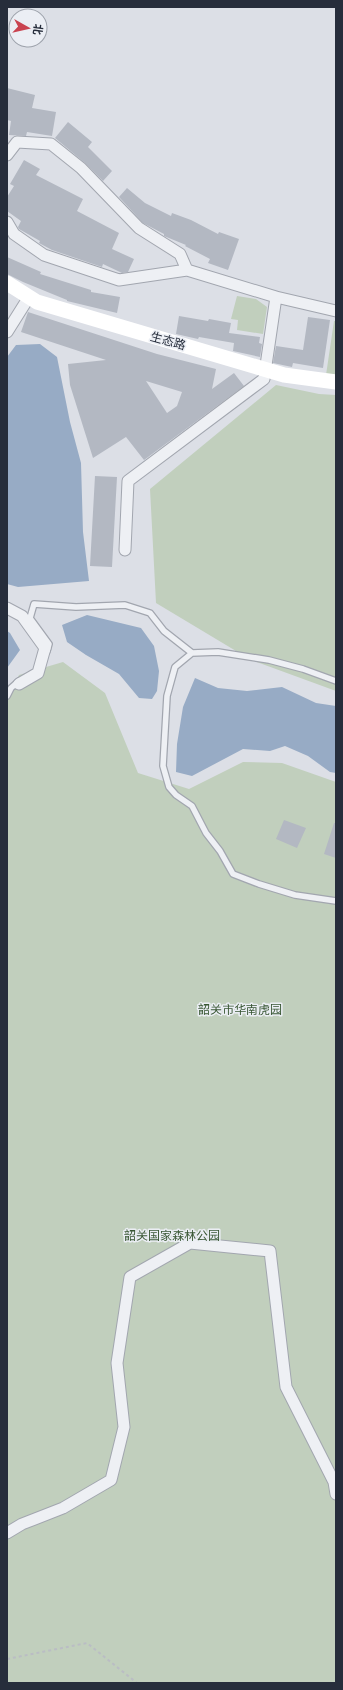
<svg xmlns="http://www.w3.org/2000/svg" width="343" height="1690" font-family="Inter,'Noto Sans SC',sans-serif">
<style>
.green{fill:#c1cfbd}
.water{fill:#97abc5}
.building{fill:#b3b8c2;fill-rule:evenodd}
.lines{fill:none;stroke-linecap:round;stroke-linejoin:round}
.lane-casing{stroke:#a2a6af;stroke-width:8}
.street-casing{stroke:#a2a6af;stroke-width:13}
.path{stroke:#babdc4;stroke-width:2;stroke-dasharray:3 3;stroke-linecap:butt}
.lane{stroke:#eef0f4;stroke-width:5.5}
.street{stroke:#eef0f4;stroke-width:11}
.secondary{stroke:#fff;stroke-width:15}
.labels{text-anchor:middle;stroke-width:3;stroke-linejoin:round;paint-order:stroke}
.street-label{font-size:12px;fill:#262d3b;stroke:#ebeef4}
.park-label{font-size:12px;fill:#395734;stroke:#ebeef4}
</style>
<rect width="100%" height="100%" fill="#dcdfe6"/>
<path class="green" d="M237 296 256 299 267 307 263 334 237 330 238 320 231 319Z
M334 321H336V376L326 375Z
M276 385 319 394 336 395V691L251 660 156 603 150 489Z
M63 662 105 693 138 773 189 789 243 762 282 763 336 782V1683H7V702L19 675Z"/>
<path class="water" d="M40 344 57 357 70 422 81 463 83 532 89 581 18 587 7 584V357L16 345Z
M87 615 141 628 154 646 159 671 157 691 152 699 139 698 119 674 86 655 67 642 62 625Z
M7 631 10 633 20 650 7 668Z
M195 678 218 688 247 691 282 687 316 703 336 706V773L330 772 308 756 285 746 270 751 243 749 192 776 176 772 177 744 183 707Z"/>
<path class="building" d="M7 88 35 95 32 108 56 112 52 136 27 132 26 136 9 135 11 121 7 120Z
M68 122 92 142 88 147 112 171 103 181 85 163 55 138Z
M24 160 40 169 36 175 83 199 77 211 119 233 112 249 134 259 128 272 122 273 103 264 102 267 52 250 39 243 40 241 19 229 18 227 21 221 7 211V197L14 186 10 184Z
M127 188 145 203 171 216 172 213 191 220 218 234 219 232 239 239 228 270 208 263 210 259 185 246 186 245 164 236V234L143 223 119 197Z
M7 257 41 272 40 274 91 290V292L120 297 117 313 67 301V300L23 282 7 274Z
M28 312 157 354 216 369 212 389 234 373 244 386 144 460 126 437 93 458 70 385 68 364 106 360 21 332ZM146 381 182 392 177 406 167 413Z
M179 316 208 321 209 319 231 323 229 333 260 337 259 343 262 344 260 357 233 351 234 343 199 337 198 339 176 334Z
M308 317 330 320 323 368 293 363 292 367 273 363 276 346 303 350Z
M95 476 117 477 112 567 90 566Z
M284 820 306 828 297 848 276 839Z
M334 823H336V858L324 854Z"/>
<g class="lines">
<g class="lane-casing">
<path id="lane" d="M47 651 49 644 30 618 34 604 76 607 125 605 150 613 164 631 192 653
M336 681 303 669 269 660 218 652 192 653 175 667 167 696 163 766 169 787 176 795 192 806 206 833 220 851 233 874 259 884 295 895 336 901
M7 696 11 688 19 681"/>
</g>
<g class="street-casing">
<path id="street" d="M7 155 17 142 51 144 81 168 139 228 180 254 187 270
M7 222 14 234 44 255 119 280 187 270 276 297 264 379 128 481 125 550
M276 297 336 311
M7 332 29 297
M7 608 22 616 45 648 38 673 19 684
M7 1533 22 1524 63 1508 111 1480 124 1427 117 1363 130 1277 190 1243 270 1251 286 1387 334 1482 336 1494"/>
</g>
<path class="path" d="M7 1659 87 1643 137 1683"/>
<use href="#lane" class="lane"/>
<use href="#street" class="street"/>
<path class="secondary" d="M7 283 37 302 284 375 336 382"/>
</g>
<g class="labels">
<g class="street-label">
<text transform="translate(168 341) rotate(16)" y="4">生态路</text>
</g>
<g class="park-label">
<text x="240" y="1014">韶关市华南虎园</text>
<text x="172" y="1240">韶关国家森林公园</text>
</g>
</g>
<rect width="343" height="1690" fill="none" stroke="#262d3b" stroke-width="16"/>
<g transform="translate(28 28) rotate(98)"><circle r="19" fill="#ebeef4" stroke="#9ca1aa"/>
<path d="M0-3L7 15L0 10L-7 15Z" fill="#c94350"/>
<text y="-6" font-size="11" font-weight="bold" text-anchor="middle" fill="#262d3b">北</text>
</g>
</svg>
